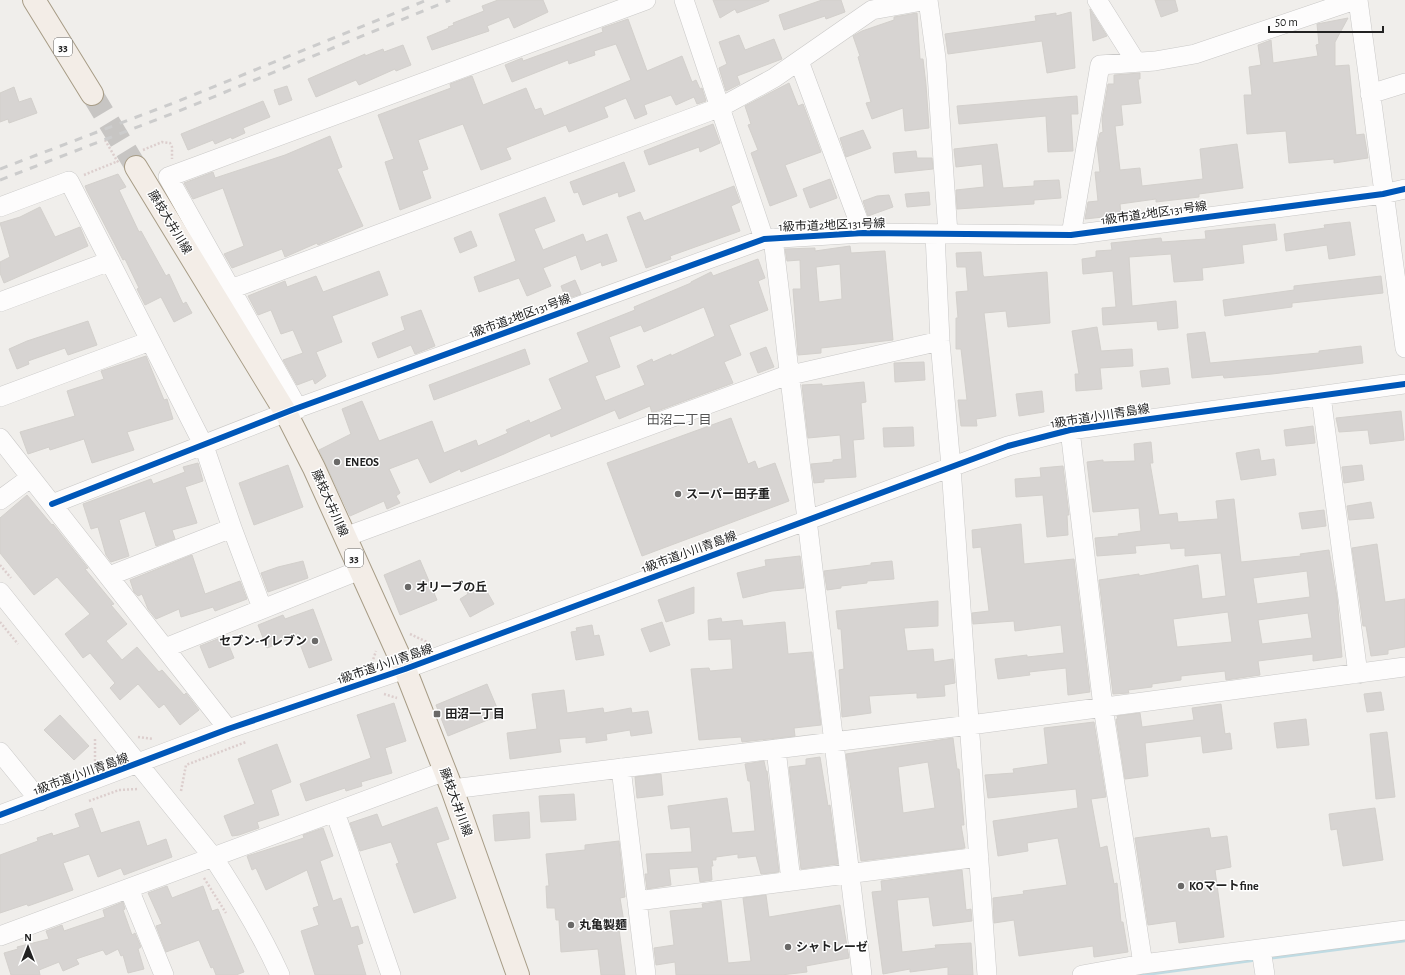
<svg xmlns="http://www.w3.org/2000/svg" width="1405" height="975" font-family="'Alegreya Sans','Noto Sans JP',sans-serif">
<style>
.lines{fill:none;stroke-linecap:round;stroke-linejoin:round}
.stream{stroke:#bfdbe3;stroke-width:4.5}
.building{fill:#d7d4d2;stroke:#d3d0cc;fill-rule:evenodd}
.major-tunnel{stroke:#c7c5c3;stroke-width:22;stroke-dasharray:22 11;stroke-linecap:butt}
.minor-casing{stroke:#c9c8c7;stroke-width:20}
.major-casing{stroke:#a79c86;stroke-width:24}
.path{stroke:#dccecd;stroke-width:2.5;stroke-dasharray:2 2;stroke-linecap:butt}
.minor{stroke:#fdfcfc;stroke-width:19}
.major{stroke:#f3ede7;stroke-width:22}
.rail{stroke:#ccc;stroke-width:3;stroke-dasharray:8 8;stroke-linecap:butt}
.cycleway-casing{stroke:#fff;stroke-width:8}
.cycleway{stroke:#0057b8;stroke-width:6}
.poi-dot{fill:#6a6968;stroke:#fff;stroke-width:1.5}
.labels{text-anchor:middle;stroke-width:3;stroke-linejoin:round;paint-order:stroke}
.shield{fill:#fff;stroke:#646464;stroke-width:1}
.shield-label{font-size:11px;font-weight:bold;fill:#222}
.street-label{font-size:12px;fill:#222;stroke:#fff}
.poi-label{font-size:12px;font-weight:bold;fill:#222;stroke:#fff;text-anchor:start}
.neighbourhood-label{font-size:13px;fill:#555;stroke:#fff}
</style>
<rect width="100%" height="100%" fill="#f0eeeb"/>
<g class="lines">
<path class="stream" d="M1266 958 1405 940
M1137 975 1258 959"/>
</g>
<path class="building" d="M498 0H543L548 12 514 28 509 17 487 26 489 31 432 50 427 37 449 28 448 27 454 25 453 23 484 11 482 6Z
M713 0H769V1L737 13 735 9 720 18Z
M822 0H841L845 12 826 19 825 16 784 30 779 15Z
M1155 0H1175L1178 11 1161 17Z
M1090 9 1107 36 1093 41Z
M1071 12 1075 68 1047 73 1042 41 948 54 945 34 1036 21 1035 16 1056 13V16Z
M917 13 920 59H923L926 85 929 128 905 131 903 108 872 119 866 103 871 102 858 57 860 56 853 36 862 31 894 20V17Z
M1348 18 1335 42V66L1349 65 1356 135 1364 134 1368 158 1334 163V159L1289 163 1286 131 1247 134 1244 95H1252L1249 67 1261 65 1258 45 1271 40 1273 63 1318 56 1316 45 1319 44 1317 24Z
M628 19 647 71 682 56 692 82 696 80 700 89 702 88 706 101 697 104 694 97 676 105 671 95 644 105 647 114 635 119 626 98 604 107 608 117 569 132 566 125 506 148 511 159 481 170 463 124 418 140 428 169 422 171 431 198 400 210 385 162 394 159 378 115 451 88 450 84 472 76 483 105 526 88 535 110 541 108 544 116 576 103 631 80 616 44 594 51 595 55 569 64 568 60 512 82 505 65 522 58 523 61 603 32 602 28Z
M739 35 745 50 774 39 782 59 737 76 740 84 726 91 719 68 727 64 719 42Z
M403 45 411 65 396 71 395 69 359 85 356 80 316 97 308 79 365 54V56L383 49 384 52Z
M1140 73V79H1138L1141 103 1121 105 1123 125 1115 126 1120 170 1140 168 1142 186 1203 179 1200 149 1237 144 1243 188 1199 194V197L1156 202V199L1120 204 1121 215 1085 219 1088 202 1098 201 1095 172H1100L1097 145 1100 133 1103 132 1102 119 1108 84H1114V75Z
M789 83 798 106 803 104 821 152 785 165 797 196 770 206 751 153 758 150 748 125 751 124 745 106Z
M287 86 292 100 279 105 274 90Z
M14 87 19 102 31 98 37 113 9 123 8 119 0 122V93Z
M1077 96 1078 114H1071L1073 151 1048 152 1046 116 959 124 957 106Z
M263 101 270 117 243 128 245 133 232 139 231 137 215 144 213 140 188 150 181 134Z
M713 124 720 143 700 152 699 147 649 165 644 151Z
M863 130 871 148 846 157 840 138Z
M330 136 342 167 337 169 363 226 318 245 317 243 285 257 282 249 232 268 224 254 244 246 223 188 193 199 184 183 213 172 215 178 285 155Z
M997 144 1003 188 1034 186V181L1059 180 1061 198 1034 200V204L957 209 956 190 984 187 982 164 956 167 954 149Z
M916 151 917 158H932L933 169 895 173 893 153Z
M624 162 635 191 619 197 618 192 583 205 578 192 574 193 570 182Z
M118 174 126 187 119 190 139 232 141 231 166 276 169 274 183 304 186 302 192 313 174 322 161 297 145 305 137 289 139 288 125 259 123 260 87 191 85 186Z
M830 179 837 198 810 208 803 189Z
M734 186 740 202 731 206 740 231 670 256 671 259 646 268 627 217 640 212 644 221Z
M929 192 930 205 907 207 905 194Z
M889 195 893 207 868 216 863 201 877 196Z
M545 197 555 221 534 229 543 250 583 234 586 242 607 234 617 261 602 266 601 262 581 270 576 255 543 268 551 286 527 296 519 278 479 292 474 277 516 261 499 214Z
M40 207 55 237 80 227 88 246 4 283 0 273V262L10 257 0 223 20 217Z
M1350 222 1355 255 1329 259 1327 245 1286 251 1284 234 1325 228 1324 225Z
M1275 224 1277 240 1242 245 1244 263 1202 268 1203 280 1174 282 1171 254 1129 257 1132 306 1176 301 1178 328 1158 330 1157 321 1103 325 1102 308 1116 307 1113 271 1083 274 1082 259 1096 257V251L1112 250 1111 243 1161 238 1162 242 1206 239 1205 231Z
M471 231 477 246 460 253 454 238Z
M850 246 851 253 885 251 893 340 821 348V353L798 355 793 289H801L800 260 787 261 785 249 815 248V251ZM840 264 842 299 819 302 816 267Z
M981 252 983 275 984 277 1047 272 1050 323 1008 327 1006 311 984 313 996 416 976 419 977 426H961L958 400H967L961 349H956V318H958L956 292 968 291 966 267H957L956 253Z
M758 259 765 278 758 281 768 310 729 325 741 355 724 362 733 383 652 413 650 406 619 419 615 410 551 437 550 433 504 454 461 472 460 469 430 483 418 458 389 469 400 493 396 496 400 503 387 509 384 501 350 516 319 450 351 434 342 409 362 401 379 441 432 421 444 453 476 440 478 446 508 433 506 430 529 420 530 423 562 409 549 379 589 362 577 333 635 310 634 307 691 283V282L711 272 713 276ZM704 307 715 336 671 356V354L653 362 652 359 637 366 645 385 605 401 595 376 620 367 609 337 641 325 644 332Z
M379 271 388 295 332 316 342 342 316 352 326 376 315 384 313 379 297 385 283 360 303 353 293 330 281 334 271 310 258 315 248 296 285 281 287 287 316 276 323 292Z
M1381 276 1383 293 1292 303V307L1225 316 1223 300 1294 290V286Z
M575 280 581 294 566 299 561 286Z
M421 310 435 346 415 354 411 345 378 358 372 343 405 330 401 317Z
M88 321 97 345 68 355 65 348 28 361 29 364 17 369 9 349 27 341Z
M1097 327 1101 351 1132 349 1133 366 1100 368 1102 389 1076 391 1075 374H1079L1072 331Z
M1205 332 1210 363 1319 353V351L1361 346 1363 363 1272 374 1224 378 1223 375 1192 378 1187 334Z
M766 347 774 367 758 373 750 353Z
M525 349 530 364 434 400 429 385Z
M146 356 164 400 167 399 173 419 127 432 134 450 92 463 84 439 50 450 49 447 28 454 20 432 75 416 67 391 104 379 101 371Z
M924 362 925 380 895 382 894 363Z
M1168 368 1170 384 1142 387 1140 371Z
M864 382 866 402 861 403 864 439 853 440 856 477 824 479V482L814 483 811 464 833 462V460L842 459 840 435 808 438 802 385 822 384V386Z
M1042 391 1044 412 1019 416 1016 394Z
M1401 411 1404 440 1370 444 1368 430 1339 432 1336 418Z
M731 418 748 464 755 461 758 469 775 463 789 501 642 556 607 463Z
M1313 426 1315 443 1286 446 1284 430Z
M913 427 914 446 884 447 883 428Z
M1151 442 1153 463H1150L1159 515 1177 513 1178 522 1218 519 1216 501 1234 499 1241 562 1301 556 1300 554 1329 550 1337 597 1342 657 1313 661V654L1258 661 1260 675 1226 680 1225 671 1181 676V680L1152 684V687L1128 690 1129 693 1113 694 1099 580 1139 574V576L1198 565 1202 599 1226 596 1221 553 1185 556V548L1171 549 1170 543 1135 546 1136 553 1097 556 1095 538 1119 536 1118 534 1141 531 1139 508 1093 512 1087 462 1103 460V462L1135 461 1134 444ZM1307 571 1310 597 1257 604 1253 578ZM1228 612 1232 642 1177 647 1173 619ZM1308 613 1312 638 1262 644 1258 620Z
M1259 449 1261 461 1274 459 1276 475 1241 480 1236 453Z
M198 463 203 481 185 487 197 523 172 530 175 539 156 546 145 511 119 520 129 556 111 562 106 555 98 527 91 529 83 504 151 479 153 484 185 472 183 467Z
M288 465 303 507 254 525 239 483Z
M1362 465 1364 480 1344 483 1342 467Z
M1063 466 1069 515H1067L1068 535 1047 537 1043 495 1016 497 1015 479 1041 477 1040 468Z
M27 495 52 525 53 524 88 568 85 569 114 604 111 605 127 624 106 641 122 660 137 647 159 672 162 670 184 695 186 693 199 710 180 725 164 704 159 708 138 684 120 700 110 688 115 683 90 653 83 658 65 634 90 614 57 577 34 595 0 553V518Z
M1371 502 1374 518 1349 520 1347 506Z
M1324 510 1326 526 1302 529 1299 513Z
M1021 524 1024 564 1074 559 1090 692 1068 695 1066 668 1029 672 1030 675 998 679 995 659 1027 655V657L1064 653 1061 625 1015 631 1014 621 973 624 972 613 989 611 981 547 973 548 972 530Z
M1377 544 1385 602 1405 599V647L1388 650V654L1371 656 1366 626H1363L1361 610 1352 548Z
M192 555 205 594 240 581 247 599 215 611 213 607 181 617 179 609 156 619 148 609 142 594 138 596 134 592 130 580Z
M800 556 804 588 772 591 743 598 737 573 766 566 765 560Z
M420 560 437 600 400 615 384 575Z
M303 561 308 578 268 592 261 573 278 567Z
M892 561 894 579 867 581V583L841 586V588L827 590 824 571 871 565V563Z
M481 581 494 604 470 617 460 599 468 594 466 590Z
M694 587V613L666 622 658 600Z
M938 601V626L904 628 907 651 933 649 934 662 953 659 955 683 944 685 945 696 917 698V693L869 696 871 713 842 717 839 670 844 669 841 629H838L836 611Z
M313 609 332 660 309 668 297 636 267 648 258 625 283 615 285 619Z
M721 618 722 622 742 620 743 626 785 622 788 654 812 652 821 725 794 728 795 736 742 742 741 737 699 740 691 669 709 668 710 671 733 669 731 639 709 640 708 620Z
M662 622 670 645 650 652 641 629Z
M592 625 594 636 599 635 604 655 576 660 571 632 577 631 576 628Z
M225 636 234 658 209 668 200 646Z
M487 684 500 715 448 736 436 705Z
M564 690 567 713 603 708 604 713 631 708 632 713 648 711 652 733 631 736 630 730 606 734 607 740 586 743V737L559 739 561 752 510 759 507 733 537 729 532 694Z
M1381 692 1384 710 1367 712 1364 694Z
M394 703 406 741 385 748 392 773 361 782 362 786 346 791 345 788 306 801 300 784 371 758 357 715Z
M1221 704 1225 734 1230 733 1232 749 1203 753 1201 736 1145 743 1148 776 1125 779 1116 719H1118L1117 716 1140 713 1142 727 1194 720 1192 708Z
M60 715 89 746 74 760 44 730Z
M1306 719 1309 745 1277 748 1274 723Z
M1094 722 1106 797 1091 799 1100 848 1107 846 1114 884 1117 883 1121 922H1123L1128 952 1094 957 1093 946 1019 956 1014 920 994 923 993 898 1024 894 1023 891 1067 885 1058 838 1027 843 1028 851 998 856 993 821 1078 808 1076 789 988 798 985 775 1014 773 1013 769 1048 764 1044 728Z
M1387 732 1395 797 1376 799 1370 734Z
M953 738 957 769H959L964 825H961L965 848 861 861 846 754ZM928 762 935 808 903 813 898 767Z
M277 744 291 782 271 790 279 815 257 822 259 828 239 835 232 836 224 816 255 804 238 759Z
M820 757 828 806 830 805 838 864 801 869 789 767 806 765V759Z
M764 761 766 771H767L779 872 761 874 756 856 738 858V854L716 857V860H712L713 866H711L712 880 700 882 698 867 669 869 671 885 647 889 645 874H648L646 854 692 852 690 827 671 829 668 806 727 798 732 833 755 831 750 781H748L745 764Z
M661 774 663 795 637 798 635 777Z
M574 794 576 820 541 822 539 796Z
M437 807 449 839 436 843 456 898 414 913 396 864 399 863 391 842 360 851 350 823 377 814 382 827Z
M92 808 101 833 139 821 147 846 166 839 172 857 124 875 121 868 98 877 89 854 63 863 73 890 28 906 27 904 0 913V855L38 841 37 838 52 833 53 836 80 827 75 814Z
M1375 808 1383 860 1343 866 1337 829 1331 830 1329 814Z
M529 812 530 838 495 841 493 815Z
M323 828 333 856 320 861 333 901 341 898 351 928 358 926 363 943 357 945 366 975H315L301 931 319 925 313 908 319 906 307 870 266 890 256 868 252 870 247 856 304 838 303 835Z
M1209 828 1211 838 1227 836 1231 867 1215 870 1224 937 1179 943 1176 921 1148 925 1135 838Z
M619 841 625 897 620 898 625 928 619 929 625 975H601L598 949 561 952 559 920H556L555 908H547L546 886H549L546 854 585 850V845Z
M962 870 966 910 971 909 972 921 933 926 929 897 897 900 902 952 936 948 935 945 971 943 973 975H948V967L910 972V969L883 974 872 892 882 891 881 881Z
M167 886 172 898 203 886 212 911 218 909 244 972 236 975H216L213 967 211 968 199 940 166 952 156 926 162 924 148 893Z
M766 895 769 917 840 905 849 958 806 966 807 972 781 975H676L675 962 656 965 654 948 674 945 670 911 703 908 702 904 721 901 728 963 751 961 743 898Z
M123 902 125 909 123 910 132 935 135 933 141 947 138 949 144 969 128 973 123 955 121 956 118 949 106 955 103 950 76 959 79 964 63 971 59 962 39 970 40 975H11L4 953 18 949 17 947 49 939 46 931 62 925 64 931 105 917 103 910Z"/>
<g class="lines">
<path class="major-tunnel" d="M92 94 136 167"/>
<g class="minor-casing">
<path id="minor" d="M684 0 764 239
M928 0 936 58 948 234
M1097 0 1136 62
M1358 0 1405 348
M799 61 863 233
M1370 94 1405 83
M0 207 69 181 204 446 232 528 262 608
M935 234 940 341 951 467 987 975
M1071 235 1100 65 1155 61 1195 54 1355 0
M773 238 862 975
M231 289 721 107 774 78 872 10 928 0
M0 302 110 261
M1321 396 1358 674
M0 397 150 341
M298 409 168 177 646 0
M1070 430 1103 707 1143 964
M0 438 228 729
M0 500 30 478
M52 504 292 410 764 239 863 233 1071 235 1383 194 1405 189
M345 537 782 377 940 341
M109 576 232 528
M0 592 213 857C238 895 261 933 280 975
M165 648 360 570
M776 749 791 881
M0 752 40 801
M621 768 646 975
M452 789 970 725 1405 667
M335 812 391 975
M0 815 228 729 405 669 1008 446 1070 430 1405 384
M129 889 164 975
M637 901 979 857
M0 936 445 771
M1261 949 1265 975
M1082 975 1143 964 1405 930"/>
</g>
<g class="major-casing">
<path id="major" d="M34 0 92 94
M136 167 286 413 314 468 405 669 452 789 518 975"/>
</g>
<path class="path" d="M105 140 119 164
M143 150 162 142 170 143 172 147V159
M84 175 118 161
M0 565 11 578
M0 622 18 644
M410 634 427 642
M372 663 376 651
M384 694 397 698
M138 737 153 739
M95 761V738
M181 791 186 765 246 742
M89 801 119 790 138 789
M204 878 226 913"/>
<use href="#minor" class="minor"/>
<use href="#major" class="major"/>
<path class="rail" d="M0 169 176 102 427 0
M0 180 179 111 450 0"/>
<g class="cycleway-casing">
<path id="cycleway" d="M52 504 292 410 764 239 863 233 1071 235 1383 194 1405 189
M0 815 228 729 405 669 1008 446 1070 430 1405 384"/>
</g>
<use href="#cycleway" class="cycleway"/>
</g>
<g class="poi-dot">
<circle cx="337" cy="462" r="4"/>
<circle cx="678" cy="494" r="4"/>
<circle cx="408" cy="587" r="4"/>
<circle cx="315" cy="641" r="4"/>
<rect x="433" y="710" width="8" height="8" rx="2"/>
<circle cx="1181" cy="886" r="4"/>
<circle cx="571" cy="925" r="4"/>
<circle cx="788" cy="947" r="4"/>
</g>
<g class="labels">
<g class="shield">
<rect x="54" y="38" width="18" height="18" rx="3"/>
<rect x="345" y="549" width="18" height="18" rx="3"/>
</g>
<g class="shield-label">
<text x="63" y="51">33</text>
<text x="354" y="562">33</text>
</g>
<g class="street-label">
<text transform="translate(1154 213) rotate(-8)" y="4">1級市道2地区131号線</text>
<text transform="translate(170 222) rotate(59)" y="4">藤枝大井川線</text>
<text transform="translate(832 225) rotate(-2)" y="4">1級市道2地区131号線</text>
<text transform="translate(520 316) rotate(-20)" y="4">1級市道2地区131号線</text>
<text transform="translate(1100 416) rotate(-9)" y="4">1級市道小川青島線</text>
<text transform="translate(330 503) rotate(66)" y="4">藤枝大井川線</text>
<text transform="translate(689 552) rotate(-20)" y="4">1級市道小川青島線</text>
<text transform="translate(385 664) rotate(-19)" y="4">1級市道小川青島線</text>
<text transform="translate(81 774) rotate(-20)" y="4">1級市道小川青島線</text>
<text transform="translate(456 802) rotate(70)" y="4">藤枝大井川線</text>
</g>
<g class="poi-label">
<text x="345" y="466">ENEOS</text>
<text x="686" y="498">スーパー田子重</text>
<text x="416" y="591">オリーブの丘</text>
<text x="307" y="645" text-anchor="end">セブン-イレブン</text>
<text x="445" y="718">田沼一丁目</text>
<text x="1189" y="890">KOマートfine</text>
<text x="579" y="929">丸亀製麺</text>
<text x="796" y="951">シャトレーゼ</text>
</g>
<g class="neighbourhood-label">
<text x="679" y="424">田沼二丁目</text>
</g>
</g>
<g transform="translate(28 947)" stroke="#ffffff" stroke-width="3" paint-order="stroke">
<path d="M0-3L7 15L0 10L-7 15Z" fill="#222222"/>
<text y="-6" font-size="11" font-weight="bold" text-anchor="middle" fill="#222222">N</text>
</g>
<path d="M1269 26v6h114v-6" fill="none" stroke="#222222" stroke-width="2"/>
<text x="1275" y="26" font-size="12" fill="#222222" stroke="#ffffff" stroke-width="3" paint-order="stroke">50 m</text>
</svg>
